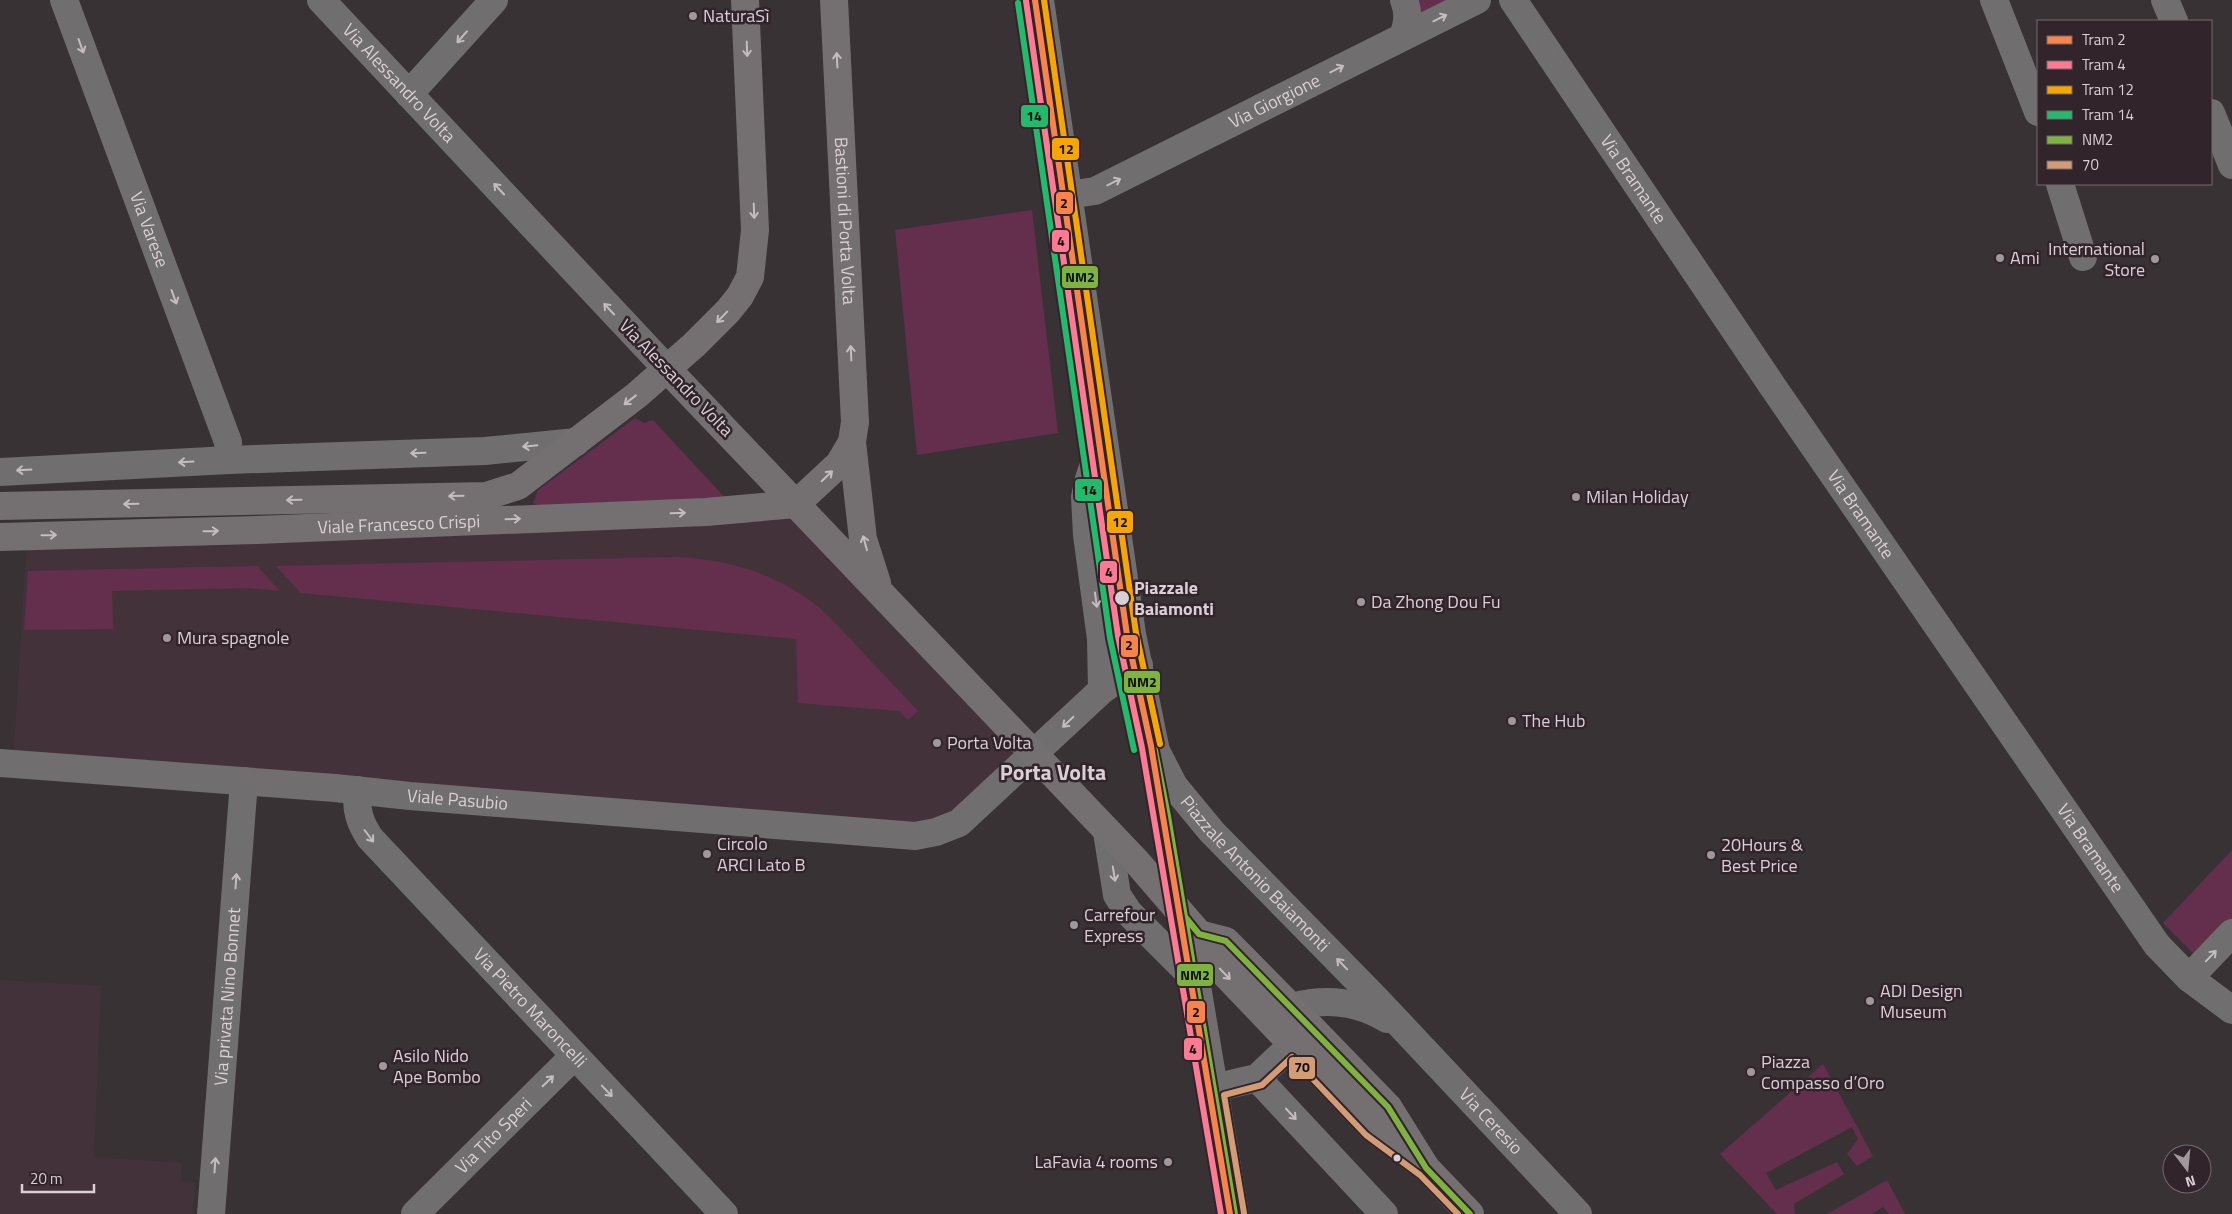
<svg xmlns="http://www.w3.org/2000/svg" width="2232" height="1214" font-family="'Titillium Web',sans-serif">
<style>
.built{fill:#44323b}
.green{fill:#632f4d}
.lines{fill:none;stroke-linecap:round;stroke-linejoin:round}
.minor{stroke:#706e6f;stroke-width:28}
.tertiary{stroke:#706e6f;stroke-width:28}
.secondary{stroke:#746f71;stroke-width:28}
.tram{stroke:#747172;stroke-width:1}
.bus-1-casing{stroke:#32242b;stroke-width:10}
.bus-2-casing{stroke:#32242b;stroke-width:10}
.bus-1{stroke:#7db33e;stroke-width:6}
.bus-2{stroke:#d39c74;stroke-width:6}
.tram-1-casing{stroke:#32242b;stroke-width:10}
.tram-2-casing{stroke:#32242b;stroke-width:10}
.tram-3-casing{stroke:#32242b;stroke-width:10}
.tram-4-casing{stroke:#32242b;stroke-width:10}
.tram-1{stroke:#f8844c;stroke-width:6}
.tram-2{stroke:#fe7a93;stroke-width:6}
.tram-3{stroke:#f7a600;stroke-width:6}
.tram-4{stroke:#20bc6c;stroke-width:6}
.oneway{stroke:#c4bcc0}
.oneway2{stroke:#c5bcc0}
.poi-dot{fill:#a1989c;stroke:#32242b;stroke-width:2}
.stop-dot{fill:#d9cfd4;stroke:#32242b;stroke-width:2}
.labels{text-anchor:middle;stroke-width:5;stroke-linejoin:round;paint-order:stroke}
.poi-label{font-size:18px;fill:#d9cfd4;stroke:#32242b;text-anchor:start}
.street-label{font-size:18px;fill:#d9cfd4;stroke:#32242b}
.stop-label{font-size:18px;font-weight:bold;fill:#d9cfd4;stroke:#32242b;text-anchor:start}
.district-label{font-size:22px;font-weight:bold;fill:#d9cfd4;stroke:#32242b}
.line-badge{stroke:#32242b;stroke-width:2}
.pale-badge-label{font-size:14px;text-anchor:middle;font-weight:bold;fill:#111}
</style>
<rect width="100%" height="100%" fill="#383235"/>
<path class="built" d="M795 506 1032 754 935 831 13 763 27 538Z
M0 980 101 986 94 1157 181 1163V1181L195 1182 193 1214H0Z"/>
<path class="green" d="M1411 0H1458L1415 22Z
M1032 210 1058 433 917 455 895 230Z
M635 418 644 423 653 420 730 503 543 507 533 503 538 490Z
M676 557C720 559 761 569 799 593 821 606 838 626 855 644 876 666 897 689 918 711L908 720 899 711 798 703 796 639 301 593 276 566Z
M257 566 280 591 248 588 112 591 113 629 24 630 28 571Z
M2232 850V920L2197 957 2163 923Z
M1823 1064 1873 1156 1857 1166 1847 1154 1858 1139 1852 1127 1766 1173 1776 1190 1837 1162 1844 1174 1794 1204 1795 1214H1777L1720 1154Z
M1887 1180 1905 1214H1889L1883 1207 1872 1214H1827Z"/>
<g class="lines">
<g class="minor">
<path id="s1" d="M64 0 228 442 229 460"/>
<path id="s2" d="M321 0 667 369"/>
<path id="s3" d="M1040 0 1132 634 1156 751 1174 786 1212 832 1376 999 1578 1214"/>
<path d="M1994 0 2038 112"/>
<path d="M2165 0 2174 21"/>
<path d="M1403 36C1408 23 1409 13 1404 0"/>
<path d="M409 94 494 0"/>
<path d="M2211 113 2232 165"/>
<path d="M2060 184 2083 257"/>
<path id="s4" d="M1068 195 1095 191 1477 0"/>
<path d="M0 472 229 460 485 451 576 442"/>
<path d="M1102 690 1101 639 1087 535 1085 497 1089 479 1103 437"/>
<path id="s5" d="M0 763 335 788 410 796 915 836 936 832 959 823 1102 690 1139 665"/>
<path id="s6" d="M358 790C355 809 360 823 370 838L724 1214"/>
<path d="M1107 832 1117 895 1129 913 1196 980"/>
<path d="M1186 920 1235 1214"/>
<path d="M2189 978 2232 933"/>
<path d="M1292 1007C1325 998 1357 1001 1387 1019"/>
<path d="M1257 1078 1384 1214"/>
<path d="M1214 1088 1257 1078 1292 1045"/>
<path id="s7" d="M211 1214 244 781"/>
<path id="s8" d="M415 1214 574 1056"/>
</g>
<path class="tertiary" id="s9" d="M1513 0 1773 387 2157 945 2189 978 2232 1010"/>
<g class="secondary">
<path id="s10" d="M834 0 855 422 852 442 863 539 877 583"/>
<path d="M667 369 1136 861 1199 934 1206 954 1372 1128 1426 1168"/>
<path d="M796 504 839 464 852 442"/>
<path d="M0 506 486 496 518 486 637 395 694 345 728 311 740 296 750 277 755 230 745 0"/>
<path id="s11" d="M0 537 257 530 706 512 796 504"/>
<path d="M1199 934 1226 941 1295 1011 1388 1107 1426 1168 1470 1214"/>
</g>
<path class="tram" d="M1506 0 1769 389 2142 932 2182 979 2232 1019
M1519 0 1797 411 2154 927 2193 974 2232 1005"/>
<g class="bus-1-casing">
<path id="bus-1" d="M1040 0 1132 634 1168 816 1235 1214
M1186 918 1199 934 1226 941 1388 1107 1426 1168 1470 1214"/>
</g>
<g class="bus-2-casing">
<path id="bus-2" d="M1244 1213 1224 1095 1262 1085 1292 1057 1366 1135 1420 1175 1458 1214"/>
</g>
<use href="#bus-1" class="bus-1"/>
<use href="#bus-2" class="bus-2"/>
<g class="tram-1-casing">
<path id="tram-1" d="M1035 0 1127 635 1151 746 1230 1214"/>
</g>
<g class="tram-2-casing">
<path id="tram-2" d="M1026 1 1118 636 1142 748 1221 1214"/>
</g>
<g class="tram-3-casing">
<path id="tram-3" d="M1044 0 1136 633 1160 744"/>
</g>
<g class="tram-4-casing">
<path id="tram-4" d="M1018 3 1110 638 1134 750"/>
</g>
<use href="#tram-1" class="tram-1"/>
<use href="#tram-2" class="tram-2"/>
<use href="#tram-3" class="tram-3"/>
<use href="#tram-4" class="tram-4"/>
</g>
<defs><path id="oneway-shaft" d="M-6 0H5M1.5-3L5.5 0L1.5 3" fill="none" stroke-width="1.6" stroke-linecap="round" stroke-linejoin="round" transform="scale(1.25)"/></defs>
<g class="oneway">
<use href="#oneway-shaft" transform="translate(1440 18) rotate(-26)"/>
<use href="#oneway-shaft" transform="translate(462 37) rotate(131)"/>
<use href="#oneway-shaft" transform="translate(81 46) rotate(70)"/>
<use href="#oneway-shaft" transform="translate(1337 69) rotate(-27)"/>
<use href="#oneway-shaft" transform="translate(1114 182) rotate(-27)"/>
<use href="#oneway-shaft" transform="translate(499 189) rotate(-133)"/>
<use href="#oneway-shaft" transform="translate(174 297) rotate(70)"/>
<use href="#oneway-shaft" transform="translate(609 309) rotate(-133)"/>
<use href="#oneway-shaft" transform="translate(530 446) rotate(174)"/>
<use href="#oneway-shaft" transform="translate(418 453) rotate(178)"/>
<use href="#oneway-shaft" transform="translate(186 462) rotate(177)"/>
<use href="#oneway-shaft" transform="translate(24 470) rotate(177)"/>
<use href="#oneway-shaft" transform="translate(1096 600) rotate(82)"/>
<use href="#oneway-shaft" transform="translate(1068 722) rotate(136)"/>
<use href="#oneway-shaft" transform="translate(369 836) rotate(53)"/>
<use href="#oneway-shaft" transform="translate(1114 874) rotate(81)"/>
<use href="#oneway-shaft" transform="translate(236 881) rotate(-86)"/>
<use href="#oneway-shaft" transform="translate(2211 956) rotate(-46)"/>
<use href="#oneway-shaft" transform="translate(1342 964) rotate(-134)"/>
<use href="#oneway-shaft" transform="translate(548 1081) rotate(-44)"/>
<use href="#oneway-shaft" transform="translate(607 1091) rotate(46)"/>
<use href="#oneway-shaft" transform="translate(1291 1114) rotate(47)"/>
<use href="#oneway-shaft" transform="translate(215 1165) rotate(-86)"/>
</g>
<g class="oneway2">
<use href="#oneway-shaft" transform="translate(747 49) rotate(88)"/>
<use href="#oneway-shaft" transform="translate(837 60) rotate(-93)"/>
<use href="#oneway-shaft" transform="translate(754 211) rotate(88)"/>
<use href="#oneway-shaft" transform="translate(722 317) rotate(134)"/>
<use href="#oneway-shaft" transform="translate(851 353) rotate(-93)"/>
<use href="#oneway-shaft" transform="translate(630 400) rotate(142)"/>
<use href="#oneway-shaft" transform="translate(827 476) rotate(-44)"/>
<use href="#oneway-shaft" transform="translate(456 496) rotate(179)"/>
<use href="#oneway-shaft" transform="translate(294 500) rotate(179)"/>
<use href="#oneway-shaft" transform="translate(131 504) rotate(179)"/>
<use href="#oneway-shaft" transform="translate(678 513) rotate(-2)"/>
<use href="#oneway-shaft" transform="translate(513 519) rotate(-2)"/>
<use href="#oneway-shaft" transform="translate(211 531) rotate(-1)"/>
<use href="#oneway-shaft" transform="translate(49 535) rotate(-1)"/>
<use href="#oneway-shaft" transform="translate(865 543) rotate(-105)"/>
<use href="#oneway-shaft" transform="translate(1225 974) rotate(46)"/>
</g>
<g class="poi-dot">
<circle cx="693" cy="16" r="5"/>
<circle cx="2000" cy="258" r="5"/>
<circle cx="2155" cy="259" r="5"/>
<circle cx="1576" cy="497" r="5"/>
<circle cx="1361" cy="602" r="5"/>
<circle cx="167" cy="638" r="5"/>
<circle cx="1512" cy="721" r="5"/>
<circle cx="937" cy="743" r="5"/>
<circle cx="707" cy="854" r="5"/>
<circle cx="1711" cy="855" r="5"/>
<circle cx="1074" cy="925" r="5"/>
<circle cx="1870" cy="1001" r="5"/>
<circle cx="383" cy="1066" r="5"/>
<circle cx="1751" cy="1072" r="5"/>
<circle cx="1168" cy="1162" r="5"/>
</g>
<g class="stop-dot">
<circle cx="1122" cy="598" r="8"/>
<circle cx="1397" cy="1158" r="4.5"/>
</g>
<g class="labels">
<g class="poi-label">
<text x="703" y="22">NaturaSì</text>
<text x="2145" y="255" text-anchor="end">International<tspan x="2145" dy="21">Store</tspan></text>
<text x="2010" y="264">Ami</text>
<text x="1586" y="503">Milan Holiday</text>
<text x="1371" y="608">Da Zhong Dou Fu</text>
<text x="177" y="644">Mura spagnole</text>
<text x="1522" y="727">The Hub</text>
<text x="947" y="749">Porta Volta</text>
<text x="717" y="850">Circolo<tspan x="717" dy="21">ARCI Lato B</tspan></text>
<text x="1721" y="851">20Hours &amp;<tspan x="1721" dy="21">Best Price</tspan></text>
<text x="1084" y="921">Carrefour<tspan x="1084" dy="21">Express</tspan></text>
<text x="1880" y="997">ADI Design<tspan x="1880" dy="21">Museum</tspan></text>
<text x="393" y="1062">Asilo Nido<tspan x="393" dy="21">Ape Bombo</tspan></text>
<text x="1761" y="1068">Piazza<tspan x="1761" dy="21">Compasso d’Oro</tspan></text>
<text x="1158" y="1168" text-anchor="end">LaFavia 4 rooms</text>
</g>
<g class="street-label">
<text dy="6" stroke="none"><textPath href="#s2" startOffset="114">Via Alessandro Volta</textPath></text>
<text dy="6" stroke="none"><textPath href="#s4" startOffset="228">Via Giorgione</textPath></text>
<text dy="6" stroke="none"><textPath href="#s9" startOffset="216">Via Bramante</textPath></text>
<text dy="6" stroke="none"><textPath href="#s10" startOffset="221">Bastioni di Porta Volta</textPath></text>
<text dy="6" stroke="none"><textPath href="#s1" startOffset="245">Via Varese</textPath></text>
<text transform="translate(676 378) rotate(46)" y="6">Via Alessandro Volta</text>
<text dy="6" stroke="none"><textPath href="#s9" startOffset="621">Via Bramante</textPath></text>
<text dy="6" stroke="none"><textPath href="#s11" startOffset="399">Viale Francesco Crispi</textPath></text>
<text dy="6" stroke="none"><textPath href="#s5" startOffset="459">Viale Pasubio</textPath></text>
<text dy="6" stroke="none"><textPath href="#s9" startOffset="1026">Via Bramante</textPath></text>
<text dy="6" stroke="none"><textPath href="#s3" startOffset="919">Piazzale Antonio Baiamonti</textPath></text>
<text dy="6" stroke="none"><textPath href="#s7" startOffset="218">Via privata Nino Bonnet</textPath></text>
<text dy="6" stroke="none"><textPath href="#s6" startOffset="284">Via Pietro Maroncelli</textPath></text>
<text dy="6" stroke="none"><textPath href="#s3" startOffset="1261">Via Ceresio</textPath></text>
<text dy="6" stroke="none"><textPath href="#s8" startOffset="111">Via Tito Speri</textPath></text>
</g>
<g class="stop-label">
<text x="1134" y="594">Piazzale<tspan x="1134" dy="21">Baiamonti</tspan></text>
</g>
<g class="district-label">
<text x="1053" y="780">Porta Volta</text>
</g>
</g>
<g class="line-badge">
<rect x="1020" y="104" width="29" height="24" rx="5" fill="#20bc6c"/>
<rect x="1051" y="137" width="29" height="24" rx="5" fill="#f7a600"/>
<rect x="1055" y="191" width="19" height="24" rx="5" fill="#f8844c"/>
<rect x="1051" y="229" width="19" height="24" rx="5" fill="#fe7a93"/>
<rect x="1061" y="265" width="38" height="24" rx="5" fill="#7db33e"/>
<rect x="1074" y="478" width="29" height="24" rx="5" fill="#20bc6c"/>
<rect x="1106" y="510" width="28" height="24" rx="5" fill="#f7a600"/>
<rect x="1099" y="560" width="19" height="24" rx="5" fill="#fe7a93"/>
<rect x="1120" y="634" width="19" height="24" rx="5" fill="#f8844c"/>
<rect x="1123" y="670" width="38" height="24" rx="5" fill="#7db33e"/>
<rect x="1176" y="963" width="38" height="24" rx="5" fill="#7db33e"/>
<rect x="1186" y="1000" width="20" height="24" rx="5" fill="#f8844c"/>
<rect x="1183" y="1037" width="20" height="24" rx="5" fill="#fe7a93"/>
<rect x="1288" y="1056" width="28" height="24" rx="5" fill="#d39c74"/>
</g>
<g class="pale-badge-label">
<text x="1034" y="121">14</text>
<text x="1066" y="154">12</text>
<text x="1064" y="208">2</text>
<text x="1061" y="246">4</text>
<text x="1080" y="282">NM2</text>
<text x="1089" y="495">14</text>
<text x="1120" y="527">12</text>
<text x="1109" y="577">4</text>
<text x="1129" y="650">2</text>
<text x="1142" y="687">NM2</text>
<text x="1195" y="980">NM2</text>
<text x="1196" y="1017">2</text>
<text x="1193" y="1054">4</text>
<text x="1302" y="1072">70</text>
</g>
<rect x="2037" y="20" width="175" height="165" fill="#32242b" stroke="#75686f"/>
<rect x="2047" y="36" width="25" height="8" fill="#f8844c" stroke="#75686f"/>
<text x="2082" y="45" font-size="15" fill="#d9cfd4">Tram 2</text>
<rect x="2047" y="61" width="25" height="8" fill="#fe7a93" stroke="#75686f"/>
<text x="2082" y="70" font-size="15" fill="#d9cfd4">Tram 4</text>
<rect x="2047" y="86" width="25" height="8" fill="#f7a600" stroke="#75686f"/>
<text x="2082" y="95" font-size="15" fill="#d9cfd4">Tram 12</text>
<rect x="2047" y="111" width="25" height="8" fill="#20bc6c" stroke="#75686f"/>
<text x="2082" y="120" font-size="15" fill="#d9cfd4">Tram 14</text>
<rect x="2047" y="136" width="25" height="8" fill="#7db33e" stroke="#75686f"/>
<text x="2082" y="145" font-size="15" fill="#d9cfd4">NM2</text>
<rect x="2047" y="161" width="25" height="8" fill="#d39c74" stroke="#75686f"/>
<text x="2082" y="170" font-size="15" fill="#d9cfd4">70</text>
<g transform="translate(2187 1169) rotate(164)"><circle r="24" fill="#32242b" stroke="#75686f"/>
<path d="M0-4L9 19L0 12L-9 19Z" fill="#a1989c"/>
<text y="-8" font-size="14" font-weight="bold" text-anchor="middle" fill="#d9cfd4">N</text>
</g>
<path d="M22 1184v8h72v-8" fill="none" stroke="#d9cfd4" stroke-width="2.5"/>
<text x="30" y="1184" font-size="15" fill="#d9cfd4" stroke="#32242b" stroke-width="4" paint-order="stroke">20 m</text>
</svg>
